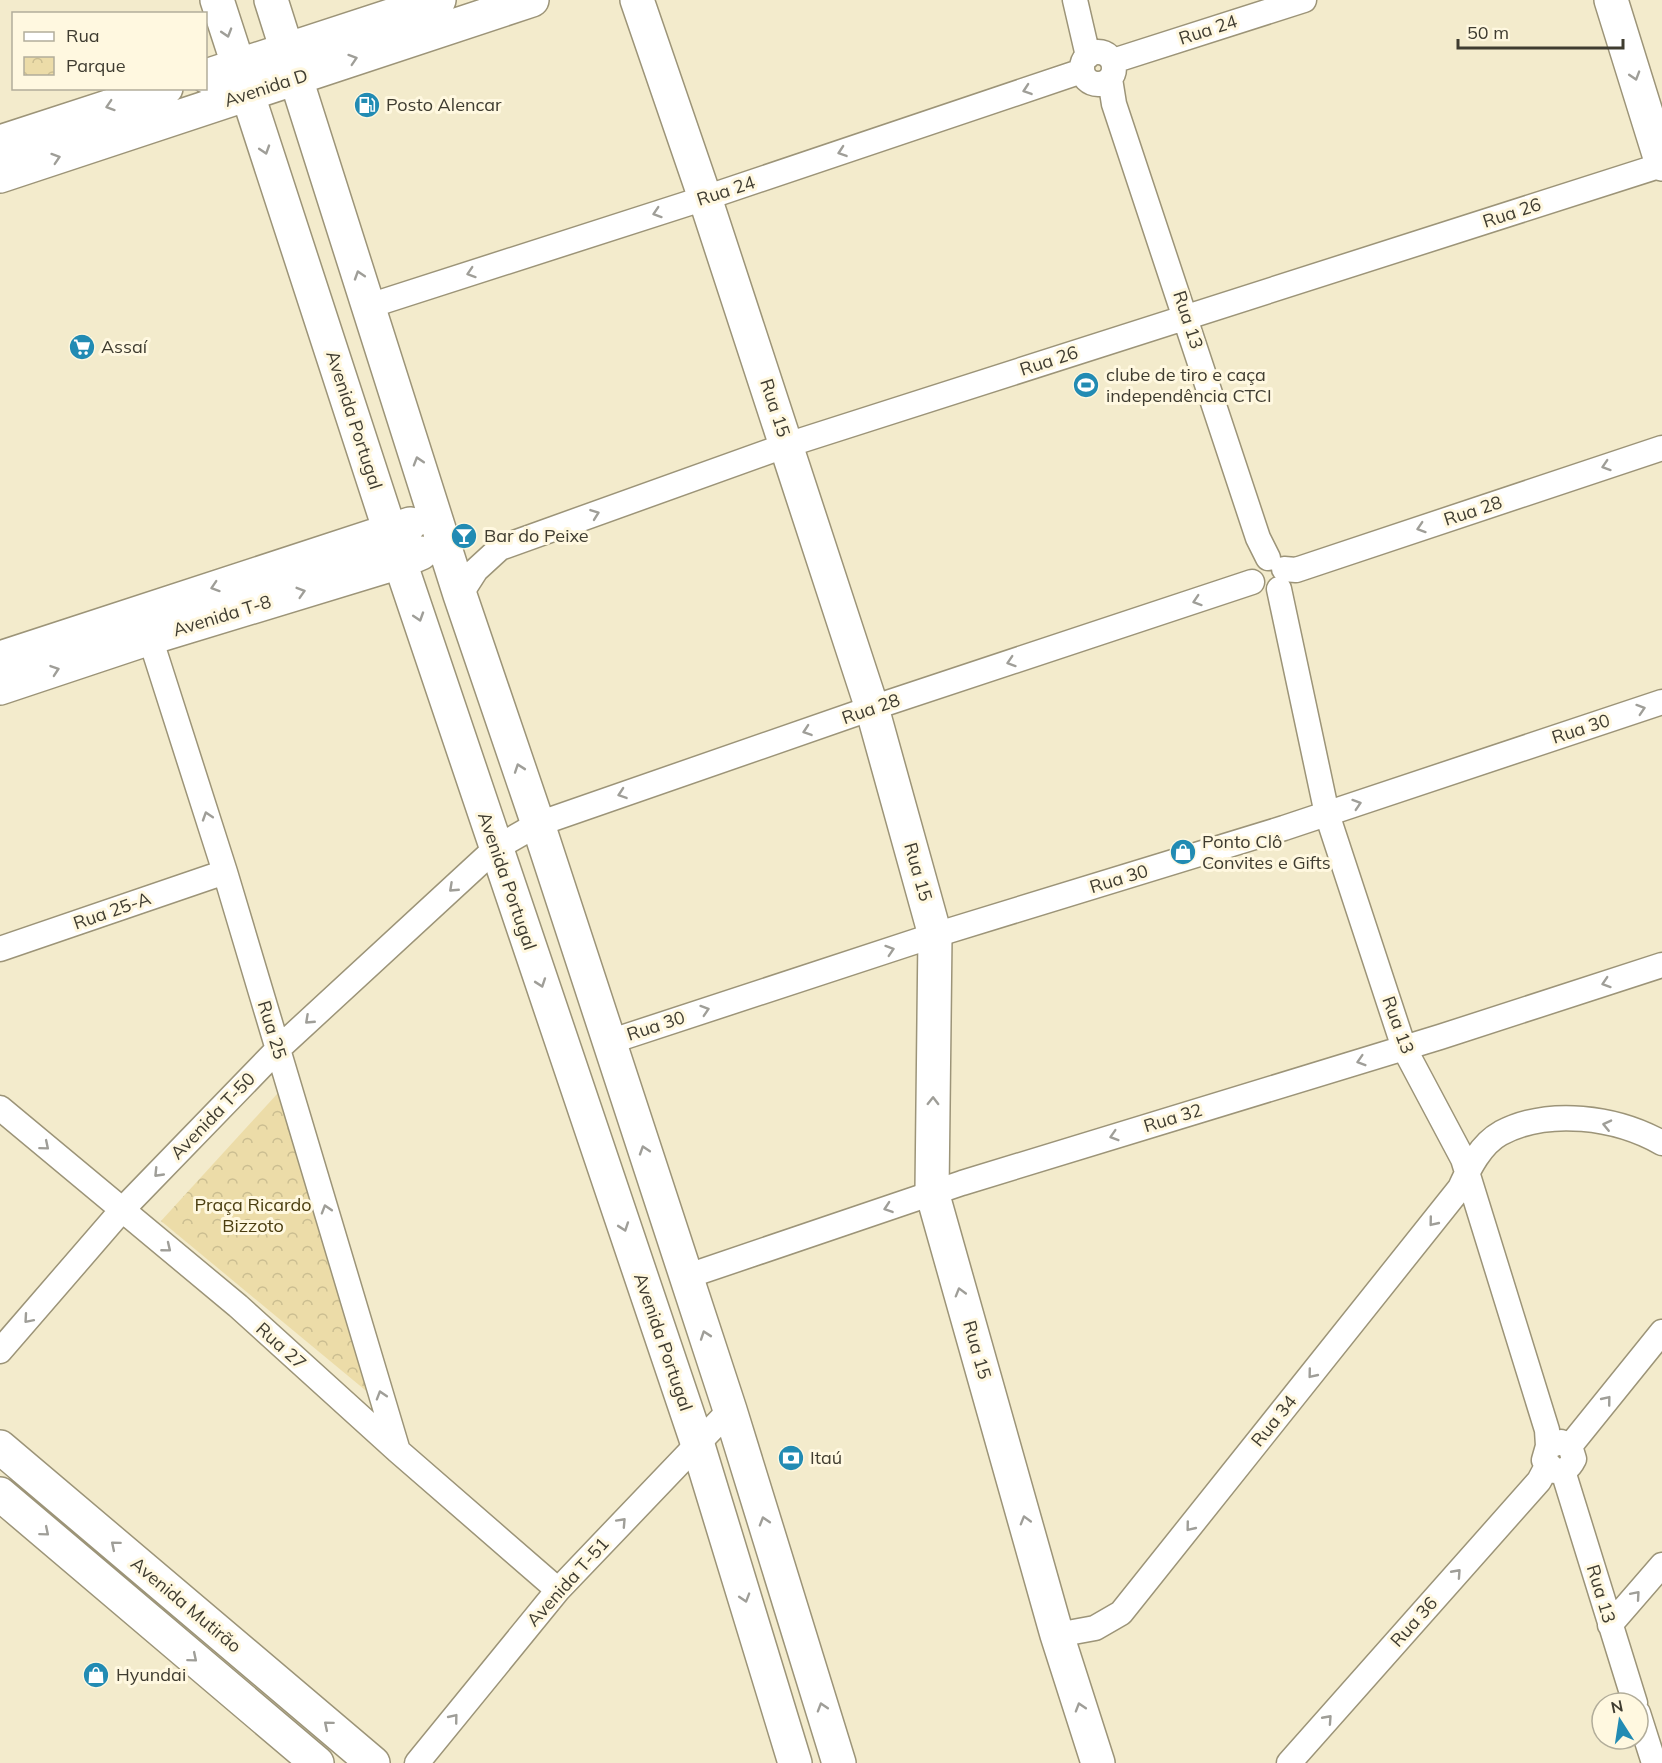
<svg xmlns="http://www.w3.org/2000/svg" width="1662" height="1763" font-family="Mulish,sans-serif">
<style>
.park{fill:url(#park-crowns)}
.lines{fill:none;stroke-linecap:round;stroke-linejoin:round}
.street-casing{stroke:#9c9478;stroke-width:27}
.secondary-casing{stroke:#9c9478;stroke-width:36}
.primary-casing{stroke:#9c9478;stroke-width:36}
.street{stroke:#fff;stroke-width:24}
.secondary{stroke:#fff;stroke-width:33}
.primary{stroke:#fff;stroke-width:33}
.oneway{stroke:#9f9e98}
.labels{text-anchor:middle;stroke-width:6;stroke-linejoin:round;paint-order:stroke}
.street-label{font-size:18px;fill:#3f3c30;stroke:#fff8e0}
.poi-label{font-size:18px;fill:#3f3c30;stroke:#fff8e0;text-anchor:start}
.park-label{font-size:18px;fill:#4b3e10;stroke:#fff8e0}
</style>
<defs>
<pattern id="park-crowns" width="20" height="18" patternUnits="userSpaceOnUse" patternTransform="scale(1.5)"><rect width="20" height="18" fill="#ecdca8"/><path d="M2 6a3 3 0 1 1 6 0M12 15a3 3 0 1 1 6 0" fill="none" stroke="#cbbe91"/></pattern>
</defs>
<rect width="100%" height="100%" fill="#f3ebcc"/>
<path class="park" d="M278 1093 382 1404 161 1221Z"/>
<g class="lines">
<g class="street-casing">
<path id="street" d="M1075 0 1088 56
M1082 68a16 16 0 1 1 32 0a16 16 0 1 1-32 0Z
M1113 61 1304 0
M1110 79 1114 104 1258 538 1268 558
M369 306 705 198 1082 71
M1284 569 1296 570 1662 448
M1279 589 1327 814 1404 1048 1463 1159 1547 1430 1548 1446 1544 1460 1555 1471C1565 1471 1569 1469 1574 1459L1570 1446 1561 1442 1548 1446
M460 595 476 570 500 548 787 445 1662 165
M146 625 225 872 398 1451
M0 949 225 872
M609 1042 935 935 1284 828 1662 702
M0 1108 238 1306 398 1451 558 1590
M685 1277 962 1183 1440 1037 1662 965
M0 1351 121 1211 278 1049 496 848 538 824 872 708 1252 582
M1570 1446 1662 1332
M1563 1471 1635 1703
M1610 1625 1662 1565
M1057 1635 1095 1628 1121 1613 1460 1188C1469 1168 1481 1144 1501 1133 1549 1108 1616 1117 1662 1143
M1638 1713 1654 1763
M417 1763 558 1590 730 1410
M1289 1763 1539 1481 1547 1466"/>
</g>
<g class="secondary-casing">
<path id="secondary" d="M217 0 400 562 697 1442 795 1763
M271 0 460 595 538 824 730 1410 839 1763
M637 0 705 198 872 708 935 935 932 1192 1057 1635 1098 1763
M1611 0 1662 164
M206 76 439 0
M0 142 166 88
M0 176 532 0
M0 658 410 524
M0 688 150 638 400 562 421 553"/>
</g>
<g class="primary-casing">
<path id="primary" d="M0 1447 373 1763
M0 1494 317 1763"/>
</g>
<use href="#street" class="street"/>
<use href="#secondary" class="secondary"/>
<use href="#primary" class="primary"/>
</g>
<defs><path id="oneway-chevron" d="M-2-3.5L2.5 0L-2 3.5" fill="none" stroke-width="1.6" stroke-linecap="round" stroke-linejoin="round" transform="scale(1.5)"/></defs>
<g class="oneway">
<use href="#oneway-chevron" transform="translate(227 33) rotate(73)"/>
<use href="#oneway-chevron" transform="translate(353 59) rotate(-18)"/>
<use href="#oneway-chevron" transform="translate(1635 76) rotate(73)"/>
<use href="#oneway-chevron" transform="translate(1027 90) rotate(161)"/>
<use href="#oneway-chevron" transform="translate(110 106) rotate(162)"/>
<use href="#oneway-chevron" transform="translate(265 150) rotate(72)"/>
<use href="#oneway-chevron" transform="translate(842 152) rotate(161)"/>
<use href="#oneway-chevron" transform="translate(56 158) rotate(-18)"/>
<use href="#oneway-chevron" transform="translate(657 213) rotate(162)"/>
<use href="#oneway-chevron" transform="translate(471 273) rotate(162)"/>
<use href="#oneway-chevron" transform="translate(359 275) rotate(-108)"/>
<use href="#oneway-chevron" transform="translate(418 461) rotate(-107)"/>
<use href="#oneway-chevron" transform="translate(1606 466) rotate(162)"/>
<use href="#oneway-chevron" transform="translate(595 514) rotate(-20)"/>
<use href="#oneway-chevron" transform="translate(1421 528) rotate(162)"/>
<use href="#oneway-chevron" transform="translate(215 587) rotate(162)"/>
<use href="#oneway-chevron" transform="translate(301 592) rotate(-17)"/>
<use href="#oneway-chevron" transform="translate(1197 601) rotate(162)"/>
<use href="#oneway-chevron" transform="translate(419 617) rotate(72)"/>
<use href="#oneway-chevron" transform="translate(1011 662) rotate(162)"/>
<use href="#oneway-chevron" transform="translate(55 670) rotate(-19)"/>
<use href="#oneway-chevron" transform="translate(1641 709) rotate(-18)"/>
<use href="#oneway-chevron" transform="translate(807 731) rotate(161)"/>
<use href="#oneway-chevron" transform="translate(519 768) rotate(-109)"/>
<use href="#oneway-chevron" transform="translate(622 794) rotate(161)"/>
<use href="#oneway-chevron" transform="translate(1357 804) rotate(-18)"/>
<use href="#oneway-chevron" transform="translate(207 816) rotate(-108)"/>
<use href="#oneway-chevron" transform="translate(453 888) rotate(137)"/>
<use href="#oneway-chevron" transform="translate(890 950) rotate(-18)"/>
<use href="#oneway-chevron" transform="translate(541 983) rotate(71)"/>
<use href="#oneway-chevron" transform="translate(1606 983) rotate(162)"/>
<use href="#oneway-chevron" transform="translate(705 1010) rotate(-18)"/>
<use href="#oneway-chevron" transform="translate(309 1020) rotate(137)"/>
<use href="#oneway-chevron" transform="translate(1361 1061) rotate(163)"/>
<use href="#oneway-chevron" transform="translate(933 1101) rotate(-89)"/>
<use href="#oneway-chevron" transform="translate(1607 1125) rotate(-167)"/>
<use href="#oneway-chevron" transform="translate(1114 1136) rotate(163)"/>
<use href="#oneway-chevron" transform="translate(45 1146) rotate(40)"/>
<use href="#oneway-chevron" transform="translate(644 1150) rotate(-108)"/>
<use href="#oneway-chevron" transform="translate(158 1173) rotate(134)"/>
<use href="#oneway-chevron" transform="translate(888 1208) rotate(161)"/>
<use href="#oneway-chevron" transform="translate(326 1209) rotate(-107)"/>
<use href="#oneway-chevron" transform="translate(1433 1222) rotate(129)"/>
<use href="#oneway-chevron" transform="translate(624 1227) rotate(71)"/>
<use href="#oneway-chevron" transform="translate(167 1248) rotate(39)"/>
<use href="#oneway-chevron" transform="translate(960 1292) rotate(-106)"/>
<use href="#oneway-chevron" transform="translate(28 1319) rotate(131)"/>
<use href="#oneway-chevron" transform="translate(705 1335) rotate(-109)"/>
<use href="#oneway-chevron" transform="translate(1312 1374) rotate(129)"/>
<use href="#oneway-chevron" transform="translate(381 1395) rotate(-107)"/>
<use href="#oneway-chevron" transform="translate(1607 1400) rotate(-51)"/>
<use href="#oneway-chevron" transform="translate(1025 1520) rotate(-106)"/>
<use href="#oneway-chevron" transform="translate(764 1521) rotate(-107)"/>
<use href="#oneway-chevron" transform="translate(622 1522) rotate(-47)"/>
<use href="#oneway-chevron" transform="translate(1190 1527) rotate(129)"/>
<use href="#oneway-chevron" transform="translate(45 1532) rotate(40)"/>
<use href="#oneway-chevron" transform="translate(115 1545) rotate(-140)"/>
<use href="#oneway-chevron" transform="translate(1457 1573) rotate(-48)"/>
<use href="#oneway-chevron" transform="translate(1636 1595) rotate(-49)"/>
<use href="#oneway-chevron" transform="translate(745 1598) rotate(73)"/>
<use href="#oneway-chevron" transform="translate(193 1658) rotate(40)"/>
<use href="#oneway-chevron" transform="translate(822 1707) rotate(-107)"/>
<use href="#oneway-chevron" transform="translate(1080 1707) rotate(-107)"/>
<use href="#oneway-chevron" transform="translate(454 1718) rotate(-51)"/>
<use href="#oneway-chevron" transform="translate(1328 1719) rotate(-48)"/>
<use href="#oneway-chevron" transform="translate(328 1725) rotate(-140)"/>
</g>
<defs>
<g id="fuel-disc" transform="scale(1.35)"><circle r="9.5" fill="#228bb3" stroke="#fff8e0"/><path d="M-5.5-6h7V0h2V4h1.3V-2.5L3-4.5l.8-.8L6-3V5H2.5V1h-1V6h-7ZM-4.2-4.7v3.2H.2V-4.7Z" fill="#fff"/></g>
<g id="supermarket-disc" transform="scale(1.35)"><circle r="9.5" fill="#228bb3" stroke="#fff8e0"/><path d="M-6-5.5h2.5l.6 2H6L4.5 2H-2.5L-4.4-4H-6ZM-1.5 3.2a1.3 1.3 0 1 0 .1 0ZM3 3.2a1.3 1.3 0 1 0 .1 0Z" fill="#fff"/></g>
<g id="stadium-disc" transform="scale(1.35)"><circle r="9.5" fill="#228bb3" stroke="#fff8e0"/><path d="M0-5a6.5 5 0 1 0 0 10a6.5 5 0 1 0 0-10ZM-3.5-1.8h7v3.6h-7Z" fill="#fff"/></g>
<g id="bar-disc" transform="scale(1.35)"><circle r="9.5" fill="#228bb3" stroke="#fff8e0"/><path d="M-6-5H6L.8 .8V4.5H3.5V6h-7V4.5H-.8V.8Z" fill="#fff"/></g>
<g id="shop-disc" transform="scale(1.35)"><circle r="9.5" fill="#228bb3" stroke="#fff8e0"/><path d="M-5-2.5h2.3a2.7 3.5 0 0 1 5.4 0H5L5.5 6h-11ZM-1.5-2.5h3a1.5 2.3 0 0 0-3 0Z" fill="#fff"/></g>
<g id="bank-disc" transform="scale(1.35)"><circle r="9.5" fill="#228bb3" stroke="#fff8e0"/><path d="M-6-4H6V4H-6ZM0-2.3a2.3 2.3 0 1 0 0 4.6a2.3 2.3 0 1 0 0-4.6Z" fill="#fff"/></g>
</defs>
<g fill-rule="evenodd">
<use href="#fuel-disc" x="367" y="105"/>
<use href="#supermarket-disc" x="82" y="347"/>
<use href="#stadium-disc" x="1086" y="385"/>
<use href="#bar-disc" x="464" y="536"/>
<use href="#shop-disc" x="1183" y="852"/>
<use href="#bank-disc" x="791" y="1458"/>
<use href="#shop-disc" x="96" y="1675"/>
</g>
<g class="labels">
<g class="street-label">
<text transform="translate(1208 30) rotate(-18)" y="6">Rua 24</text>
<text transform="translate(266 88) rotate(-18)" y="6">Avenida D</text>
<text transform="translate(726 191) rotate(-18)" y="6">Rua 24</text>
<text transform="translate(1512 213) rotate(-18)" y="6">Rua 26</text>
<text transform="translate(1188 320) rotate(72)" y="6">Rua 13</text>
<text transform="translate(1049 361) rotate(-18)" y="6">Rua 26</text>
<text transform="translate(775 408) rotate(72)" y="6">Rua 15</text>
<text transform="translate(354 420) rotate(72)" y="6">Avenida Portugal</text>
<text transform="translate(1473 511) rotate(-18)" y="6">Rua 28</text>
<text transform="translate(222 616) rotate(-17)" y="6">Avenida T-8</text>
<text transform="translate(871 709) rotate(-19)" y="6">Rua 28</text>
<text transform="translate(1581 729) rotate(-18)" y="6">Rua 30</text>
<text transform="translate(918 872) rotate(74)" y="6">Rua 15</text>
<text transform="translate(1119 879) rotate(-17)" y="6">Rua 30</text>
<text transform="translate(507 881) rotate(71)" y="6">Avenida Portugal</text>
<text transform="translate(112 911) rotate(-19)" y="6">Rua 25-A</text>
<text transform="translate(1398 1025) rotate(70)" y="6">Rua 13</text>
<text transform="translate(656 1026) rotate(-18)" y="6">Rua 30</text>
<text transform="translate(272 1030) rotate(73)" y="6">Rua 25</text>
<text transform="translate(213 1116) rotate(-46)" y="6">Avenida T-50</text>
<text transform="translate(1173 1118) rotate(-17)" y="6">Rua 32</text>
<text transform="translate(663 1342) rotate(71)" y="6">Avenida Portugal</text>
<text transform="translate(281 1346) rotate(42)" y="6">Rua 27</text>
<text transform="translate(977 1350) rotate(74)" y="6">Rua 15</text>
<text transform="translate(1274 1421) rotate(-51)" y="6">Rua 34</text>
<text transform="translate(568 1582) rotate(-48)" y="6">Avenida T-51</text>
<text transform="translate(1601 1594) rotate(73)" y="6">Rua 13</text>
<text transform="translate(186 1605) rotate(40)" y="6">Avenida Mutirão</text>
<text transform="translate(1414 1622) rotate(-48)" y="6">Rua 36</text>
</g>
<g class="poi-label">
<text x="386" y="111">Posto Alencar</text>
<text x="101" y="353">Assaí</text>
<text x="1106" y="381">clube de tiro e caça<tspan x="1106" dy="21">independência CTCI</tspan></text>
<text x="484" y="542">Bar do Peixe</text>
<text x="1202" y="848">Ponto Clô<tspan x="1202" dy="21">Convites e Gifts</tspan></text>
<text x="810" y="1464">Itaú</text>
<text x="116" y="1681">Hyundai</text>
</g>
<g class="park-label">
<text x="253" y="1211">Praça Ricardo<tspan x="253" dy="21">Bizzoto</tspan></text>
</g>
</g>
<rect x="12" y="12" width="195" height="78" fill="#fff8e0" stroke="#b2ad9a" stroke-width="1.5"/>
<rect x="24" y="32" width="30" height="9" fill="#ffffff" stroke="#b2ad9a" stroke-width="1.5"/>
<text x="66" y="42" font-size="18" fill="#3f3c30">Rua</text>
<rect x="24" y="57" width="30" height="18" fill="url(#park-crowns)" stroke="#b2ad9a" stroke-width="1.5"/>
<text x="66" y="72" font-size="18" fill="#3f3c30">Parque</text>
<g transform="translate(1620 1721) rotate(348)"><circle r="28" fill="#fff8e0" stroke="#b2ad9a" stroke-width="1.5"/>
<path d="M0-4.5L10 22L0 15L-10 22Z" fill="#228bb3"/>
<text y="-9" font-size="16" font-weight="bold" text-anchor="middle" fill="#3f3c30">N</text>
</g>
<path d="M1458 39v9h165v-9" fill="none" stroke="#3f3c30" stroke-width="3"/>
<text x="1467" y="39" font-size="18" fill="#3f3c30" stroke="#fff8e0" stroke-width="4.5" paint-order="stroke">50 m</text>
</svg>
